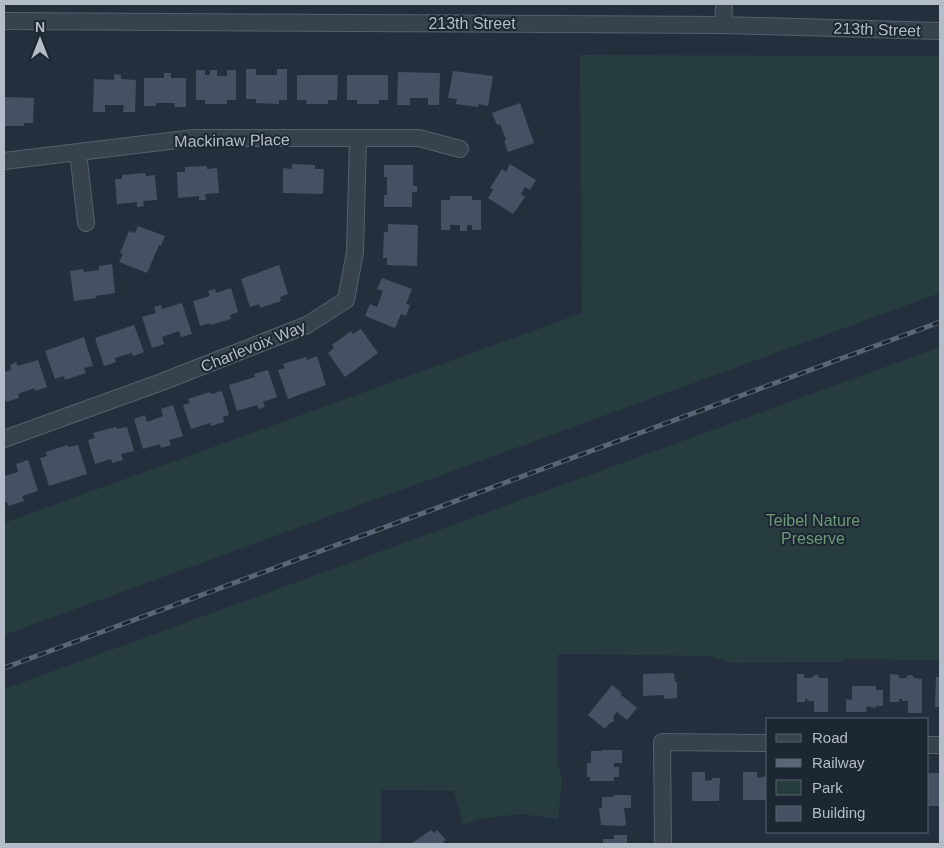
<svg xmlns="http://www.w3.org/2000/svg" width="944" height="848" font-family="Arial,sans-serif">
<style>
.green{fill:#263c3f}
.building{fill:#455162}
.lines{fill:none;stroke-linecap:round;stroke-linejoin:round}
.minor-casing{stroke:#565f6c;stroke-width:18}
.minor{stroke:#38414e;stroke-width:16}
.rail-casing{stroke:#5a6575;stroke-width:5}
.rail{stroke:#1d2633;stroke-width:3;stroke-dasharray:9;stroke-linecap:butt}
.labels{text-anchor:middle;stroke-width:4;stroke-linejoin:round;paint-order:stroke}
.street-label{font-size:16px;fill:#b4bcc9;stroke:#1d2633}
.park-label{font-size:16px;fill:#6b9a76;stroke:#1d2633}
</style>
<rect width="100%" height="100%" fill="#242f3e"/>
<path class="green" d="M580 55 940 56V293L4 635V523L582 313Z
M940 347V660L843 659 842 662 732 663 710 656 558 654 557 757 562 781 558 819 521 814 485 818 463 825 454 791 381 790V844H4V689Z"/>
<path class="building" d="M246 69H256V75H277V69H287V100H279V104L256 103V99H246Z
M196 70H205V75H210V70H217V76H227V70H236V100H227V104H205V100H196Z
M453 71 493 76 488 106 479 104 478 107 456 104 457 99 448 98Z
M398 72 440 73 439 105H428V98H410V105H397Z
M164 73H171V78H186V107H174L175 103H156V106H144V78H164Z
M114 74 121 75V79L136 80 135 112H123L124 105H105V112H93L94 79 114 80Z
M297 75H338L337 100H328V104H306L307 100H297Z
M347 75H388V100H379V104H357V100H347Z
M4 97 34 98 33 123H24V126H4Z
M520 103 534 143 508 152 504 141 506 140 500 124 497 125 492 113Z
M292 164 315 165V169H324L323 194 283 193V168L292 169Z
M510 164 536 180 530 190 525 187 521 194 525 197 513 214 488 198 493 190 490 188 502 169 506 172Z
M384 165H413V186H417V192H412V207H384V195H387V177H384Z
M207 166V169L217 168 219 193 205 194 206 200H199V196L178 198 177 172H185V167Z
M145 173 146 176 155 175 157 200 143 201 144 206 137 207V202L117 204 115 179H122V175Z
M450 196H472V200H481V230H472V225H467V231H460V225H450V230H441V200H450Z
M388 224 418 225 417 266 387 265V258H383L384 232H388Z
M138 226 165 236 161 246 159 245 147 273 119 262 123 254 120 253 129 231 135 233Z
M112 264 115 293 96 296V298L74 301 70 271 83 269 84 272 99 270V266Z
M279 265 288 294 280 297 281 301 260 308 259 304 250 307 241 279Z
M382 278 412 289 406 304 410 305 406 316 401 314 395 328 365 316 370 304 377 307 383 291 377 289Z
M231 288 238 312 230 315 231 319 211 325 210 323 200 326 193 301 210 296 208 291 215 289 216 293Z
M182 303 192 334 181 337 179 331 162 337 164 344 152 348 142 317 156 313 154 307 161 305 162 309Z
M134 325 144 352 133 356 132 353 115 358 116 362 104 366 95 338Z
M361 329 378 353 345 377 328 353 334 348 332 345 351 331 353 334Z
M84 337 93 366 84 368 86 373 65 380 64 376 55 379 45 351Z
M317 356 326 385 288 399 278 370 285 368 283 364 306 357 307 360Z
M38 360 47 387 35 391V388L18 394 19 398 6 402 4 393V372L11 370 10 365 16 362 18 366Z
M268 370 277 397 263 402 265 407 259 409 257 405 237 411 229 385 255 377 254 374Z
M222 391 229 415 223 417 224 422 211 426 210 423 191 429 183 405 190 403 188 399 210 392 211 394Z
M173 405 183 436 169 440 171 445 161 448 160 444 143 449 134 419 145 415 147 422 163 416 161 409Z
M116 427 117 429 127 427 134 451 121 454 123 460 112 463 111 459 95 464 88 440 95 438 93 433Z
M67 445 68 447 78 445 87 474 49 486 40 458 47 456 46 452Z
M28 460 38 491 22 496 24 501 8 506 7 502 4 503V476L18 472 16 464Z
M674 673 675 682H677V698L664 699V695L643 696V674Z
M797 674H804V678H812L814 675H818L819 678H828V712H814V701H807L808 699H805V702H797Z
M890 674 899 675V678H906L908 675H912L914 678 922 679V713H908V701H902V699H899V702H890Z
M936 677H940V707H935Z
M612 685 622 693 620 694 637 708 627 720 617 712 613 717 614 721 610 723 605 729 588 715Z
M852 686H876V690H883V706H876V708L867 706 866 712H846V699L852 700Z
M602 750H622V763H614V767H619V777H614V781H590V777H587V763H591V751H602Z
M692 772H705V781L712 780V778H720L719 801H692Z
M743 772H757V778L768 776V800H743Z
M928 773H939L940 806H928Z
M614 795H631V808H624L626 824 624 826 601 825 599 808H602V797H614Z
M431 830 434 833 437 830 446 840 443 842 445 844H411Z
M614 835H627V844H603V839H614Z"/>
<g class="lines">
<g class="minor-casing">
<path id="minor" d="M4 21 723 25 940 31
M723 25 724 4
M78 152 86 223
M4 161 194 138H419L460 149
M4 439 159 383 307 325 346 300 355 252 358 139
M928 745H940
M663 844 662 742 768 743"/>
</g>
<use href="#minor" class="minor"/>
<g class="rail-casing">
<path id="rail" d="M4 668 940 322"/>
</g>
<use href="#rail" class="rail"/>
</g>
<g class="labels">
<g class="street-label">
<text x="472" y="29">213th Street</text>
<text transform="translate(877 29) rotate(2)" y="6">213th Street</text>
<text transform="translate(232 140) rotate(-1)" y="6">Mackinaw Place</text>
<text transform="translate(253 346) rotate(-22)" y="6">Charlevoix Way</text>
</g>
<g class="park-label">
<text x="813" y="526">Teibel Nature<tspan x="813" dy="18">Preserve</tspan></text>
</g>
</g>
<rect width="944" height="848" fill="none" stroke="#b4bcc9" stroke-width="10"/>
<rect x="766" y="718" width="162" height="115" fill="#1d2633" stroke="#59626f"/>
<rect x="776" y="734" width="25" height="8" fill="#38414e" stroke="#59626f"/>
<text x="812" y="743" font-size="15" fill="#b4bcc9">Road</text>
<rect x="776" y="759" width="25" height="8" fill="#5a6575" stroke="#59626f"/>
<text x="812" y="768" font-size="15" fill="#b4bcc9">Railway</text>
<rect x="776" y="780" width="25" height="15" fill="#263c3f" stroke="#59626f"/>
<text x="812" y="793" font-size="15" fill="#b4bcc9">Park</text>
<rect x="776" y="806" width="25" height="15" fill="#455162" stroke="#59626f"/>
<text x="812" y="818" font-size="15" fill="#b4bcc9">Building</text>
<g transform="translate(40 40)" stroke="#1d2633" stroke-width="4" paint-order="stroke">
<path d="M0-4L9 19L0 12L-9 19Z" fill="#b4bcc9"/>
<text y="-8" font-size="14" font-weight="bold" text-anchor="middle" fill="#b4bcc9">N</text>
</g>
</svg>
